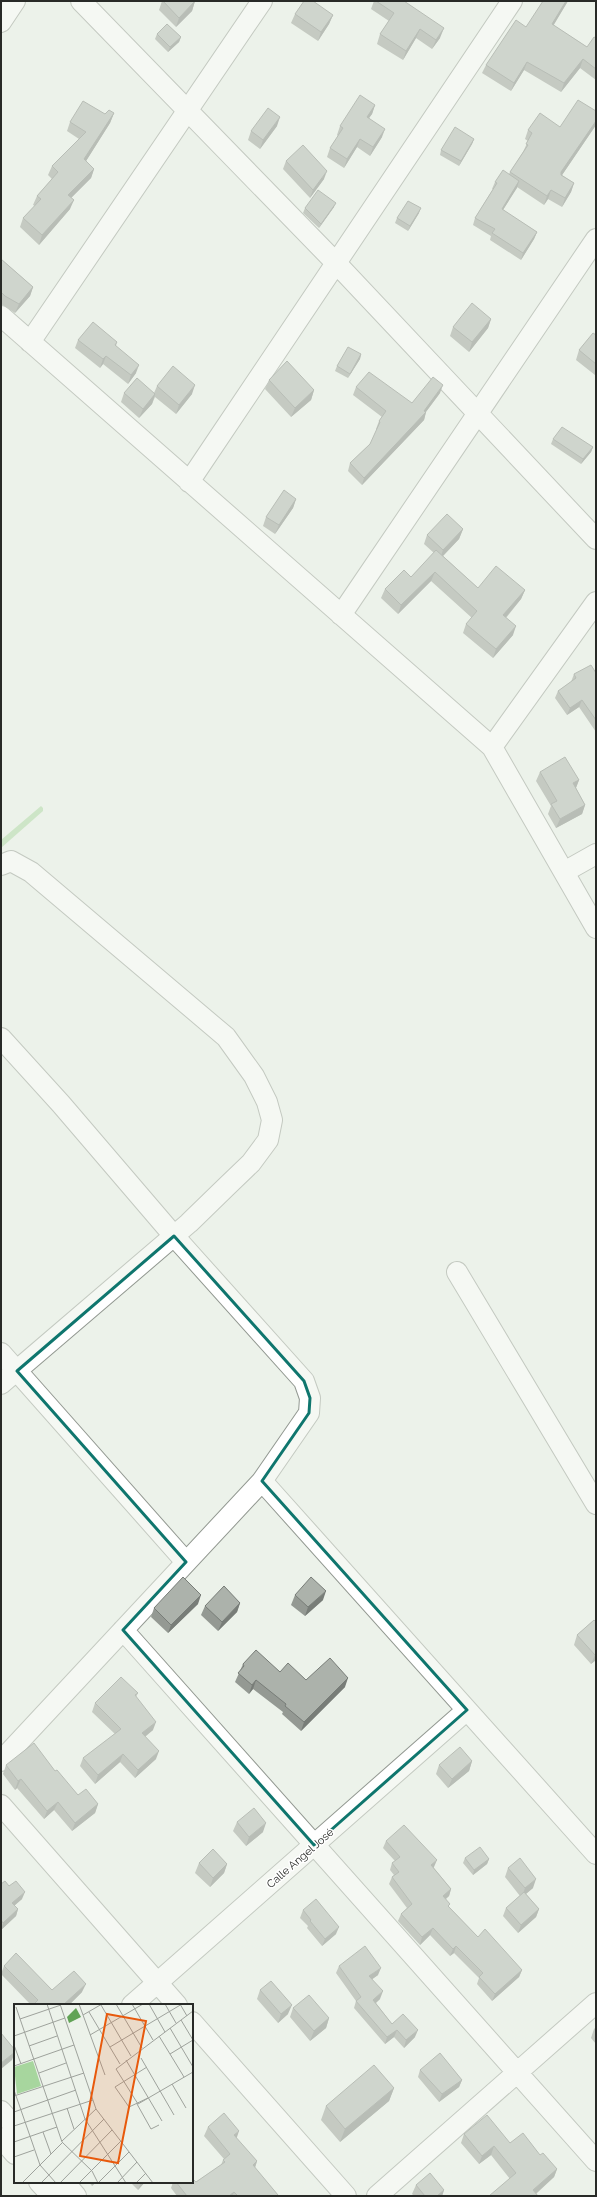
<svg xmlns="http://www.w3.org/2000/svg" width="597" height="2197" font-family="Raleway,sans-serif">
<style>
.green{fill:#a7d69e}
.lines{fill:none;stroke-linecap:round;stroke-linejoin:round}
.street-casing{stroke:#929891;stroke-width:22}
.street{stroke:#fff;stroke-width:20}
.wall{fill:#949993}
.shaded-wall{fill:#787d78}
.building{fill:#acb2ab;stroke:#787d78}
.marked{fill:none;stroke:#0f766e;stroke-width:3;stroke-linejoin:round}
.labels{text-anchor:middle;stroke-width:3;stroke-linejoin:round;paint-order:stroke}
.street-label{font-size:11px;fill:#282a27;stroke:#fff}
.inset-road{fill:none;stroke:#9ea29c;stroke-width:1}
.view{fill:#e8590c;fill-opacity:0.15;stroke:#e8590c;stroke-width:2}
.inset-edge{fill:none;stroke:#282a27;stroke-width:2}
</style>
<rect width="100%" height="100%" fill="#ecf2ea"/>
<path class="green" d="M41 806 43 808V811L1 848V840Z"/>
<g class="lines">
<g class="street-casing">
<path id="street" d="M81 1 336 263 596 539
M1 22 15 1
M1 316 492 747 596 928
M30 342 262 1
M189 482 512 1
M341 615 596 239
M492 747 596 602
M1 865 11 861 31 872 226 1037 254 1076 267 1102 272 1120 268 1140 251 1163 226 1187 189 1223 1 1384
M564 872 596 854
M1 1038 61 1104 174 1236 304 1381 310 1398 309 1413 262 1481 1 1761
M457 1272 596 1504
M1 1353 186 1562
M262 1481 596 1854
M123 1630 596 2161
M1 1805 177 2005
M132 2005 467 1710
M192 2022 346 2196
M1 2111 15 2127
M1 2138 15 2154
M39 2182 52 2196
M64 2182 76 2196
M377 2196 596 2003"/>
</g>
<use href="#street" class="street"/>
</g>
<path class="wall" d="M162 1H195L192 11 176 27 159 10Z
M374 1H404L440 38 432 49 416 38 403 60 377 44 380 34 389 21 371 9Z
M568 1 553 25 587 47 596 38V80L580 68 561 92 524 70 511 91 482 73 486 65 526 27Z
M295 14 333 15 329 24 318 41 291 23Z
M157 34 181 37 179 42 168 52 155 39Z
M375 105 372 114 369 118 382 137 370 156 357 147 344 168 327 157 330 148 338 136 337 135 340 126Z
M596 111V125L562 175 574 183 571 192 562 207 548 199 544 205 517 187 503 210 537 232 534 239 521 260 490 240 491 236 473 225 475 218 493 189H492L495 182 509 174 510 172 523 152 528 141 525 139 528 130 560 127Z
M114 113 110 123 86 161 94 169 91 178 71 198 70 209 39 245 20 227 23 218 35 206 33 205 37 196 52 179 48 175 52 166 79 139 67 131 70 122 105 114Z
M277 126 260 149 248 140 251 131Z
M474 139 472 144 459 166 440 155 441 150Z
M286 161 324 179 310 198 283 169Z
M334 207 319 228 303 213 305 208Z
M419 213 408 231 395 223 397 218Z
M1 259 33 287 30 296 15 313 1 304Z
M491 319 488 328 469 352 450 336 453 327Z
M596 335V375H595L576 360 579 350Z
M78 340 117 342 116 346 136 373 128 384 103 364 100 368 75 348Z
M361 354 360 359 348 378 335 371 337 366Z
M269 380 314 390 311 400 291 417 265 389Z
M157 386 192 394 176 414 155 397 152 404 139 418 121 402 124 393H154Z
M356 387 412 403 440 393 426 412 424 420 362 485 348 471 350 463 370 444 377 430 376 429 379 421 382 417 353 395Z
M553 439 593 447 591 452 581 464 551 444Z
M296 499 293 508 275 534 263 526 266 517Z
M463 529 459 539 443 556 478 588 525 590 521 599 506 618 513 635 493 658 463 633 466 624 472 618 431 581 398 614 381 598 385 589 411 577 434 553 424 544 427 535Z
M596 673V732L579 707 567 715 555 698 558 691 571 682 574 674Z
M540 772 579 780 576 788 585 805 582 814 556 828 548 814 551 806 536 781Z
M295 1595 323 1600 305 1616 291 1605Z
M240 1603 237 1612 218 1631 201 1615 205 1606Z
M198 1604 168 1633 151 1617 154 1608Z
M594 1620 596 1660 591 1664 574 1645 577 1635Z
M243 1664 280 1672 306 1680 345 1687 301 1731 282 1714 283 1712 253 1689 249 1694 235 1682Z
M138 1693 136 1697 153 1730 145 1737 156 1759 135 1778 120 1762 95 1784 80 1766 83 1758 115 1734 92 1712 95 1703Z
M472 1761 469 1771 448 1788 436 1774 439 1765Z
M6 1765 55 1771 78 1795 98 1804 95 1813 72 1831 54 1810 44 1819 17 1788 15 1790 3 1774Z
M237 1822 263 1832 246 1846 233 1831Z
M386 1841 434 1867V1868L451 1889 449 1896 446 1899 449 1907 478 1937 522 1970 519 1977 492 2001 477 1984 479 1978 454 1953 450 1956 430 1935 420 1945 398 1921 401 1914 407 1908 389 1884 392 1877 394 1875 390 1870 392 1863 395 1861 383 1848Z
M465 1858 489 1859 487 1864 473 1875 463 1863Z
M199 1863 227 1864 224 1873 210 1887 195 1873Z
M508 1868 533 1888 526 1894 539 1909 536 1917 518 1933 503 1916 506 1908 520 1896 505 1877Z
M1 1884 9 1886 22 1899 14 1906 18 1909 16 1916 1 1930Z
M303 1910 336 1934 322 1946 307 1928 308 1926 300 1918Z
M4 1966 52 1990 82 1992 69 2005H31L1 1974Z
M339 1966 378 1975 372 1979 380 1999 376 2003 392 2024 415 2037 404 2048 394 2037 385 2044 354 2008 356 2001 336 1973Z
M260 1990 288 2014 278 2023 257 1999Z
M293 2008 329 2018 326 2028 310 2041 290 2017Z
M596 2027V2044L591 2038 594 2029Z
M420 2070 462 2080 459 2087 439 2102 418 2077Z
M394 2088 389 2101 340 2142 321 2120 326 2106Z
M208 2127 236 2138 257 2161 255 2168 278 2195V2196H177L171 2188 173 2182H196L221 2165 223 2160 224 2159 204 2136Z
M464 2134 510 2143 540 2155 557 2169 554 2177 536 2194 510 2179 491 2155 479 2164 461 2143Z
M89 2182H96L92 2186Z
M130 2182H145L138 2190Z
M416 2185 444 2190 442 2196H414L412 2194Z"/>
<path class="shaded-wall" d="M195 1 192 11 176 27 179 18Z
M566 1H568L549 33 552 24Z
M333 15 329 24 318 41 321 32Z
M444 28 440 38 432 49 436 40Z
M420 29 416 38 403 60 406 51Z
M181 37 179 42 168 52 170 47Z
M583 59 580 68 561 92 564 83Z
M527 62 524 70 511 91 514 83Z
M375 105 372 114 363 126 367 117Z
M114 113 110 123 81 169 84 159Z
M280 117 277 126 260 149 263 140Z
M596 121V125L558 181 561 172Z
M385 129 382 137 370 156 373 147Z
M360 139 357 147 344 168 347 159Z
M474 139 472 144 459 166 461 161Z
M94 169 91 178 65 204 68 195Z
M327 171 324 179 310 198 313 190Z
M519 181 517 188 499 216 502 209Z
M574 183 571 192 562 207 565 198Z
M551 190 548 199 544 205 547 196Z
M74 200 70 209 39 245 42 235Z
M336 203 334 207 319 228 321 224Z
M421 208 419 213 408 231 410 226Z
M537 232 534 239 521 260 523 253Z
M33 287 30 296 15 313 19 304Z
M491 319 488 328 469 352 472 342Z
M361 354 360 359 348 378 350 374Z
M106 356 103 364 100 368 103 359Z
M139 365 136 373 128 384 131 375Z
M195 385 192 394 176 414 179 405Z
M443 385 440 393 422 417 426 412 424 420 362 485 364 478 424 411Z
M314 390 311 400 291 417 295 408Z
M155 394 152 404 139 418 143 409Z
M593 447 591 452 581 464 583 459Z
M296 499 293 508 275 534 279 525Z
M463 529 459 539 440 559 443 550Z
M435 572 431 581 398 614 401 605Z
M525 590 521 599 500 624 503 615Z
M516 626 513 635 493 658 496 649Z
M582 700 579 707 567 715 570 708Z
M579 780 575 790 573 783Z
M585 805 582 814 556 828 560 819Z
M326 1591 323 1600 305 1616 308 1607Z
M201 1595 198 1604 168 1633 171 1625Z
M240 1603 237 1612 218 1631 222 1622Z
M596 1654V1660L591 1664 595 1655Z
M348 1678 345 1687 301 1731 304 1722Z
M256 1680 253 1689 249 1694 252 1685Z
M156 1722 153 1730 139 1741 142 1733Z
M159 1751 156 1759 135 1778 138 1770Z
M123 1754 120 1762 95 1784 98 1775Z
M472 1761 469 1771 448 1788 452 1779Z
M21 1779 17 1788 15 1790 18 1781Z
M58 1802 54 1810 44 1819 47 1811Z
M98 1804 95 1813 72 1831 75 1823Z
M266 1823 263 1832 246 1846 249 1837Z
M489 1859 487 1864 473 1875 474 1870Z
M437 1860 434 1867 428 1872 431 1865Z
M227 1864 224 1873 210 1887 213 1878Z
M536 1879 533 1888 522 1897 525 1888Z
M451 1889 449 1896 440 1903 443 1896Z
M25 1892 22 1899 9 1910 12 1903Z
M18 1909 16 1916 1 1930 3 1923Z
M539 1909 536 1917 518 1933 521 1925Z
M339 1927 336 1934 322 1946 325 1939Z
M433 1928 430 1935 420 1945 422 1937Z
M456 1946 454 1953 450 1956 453 1949Z
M381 1968 378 1975 367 1983 369 1976Z
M522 1970 519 1977 492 2001 495 1994Z
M86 1984 82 1992 69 2005H63Z
M383 1991 380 1999 371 2007 373 2000Z
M292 2005 288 2014 278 2023 281 2014Z
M329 2018 326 2028 310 2041 314 2031Z
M397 2030 394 2037 385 2044 387 2037Z
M418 2030 415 2037 404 2048 406 2040Z
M15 2052 12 2060 1 2069V2063Z
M462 2080 459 2087 439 2102 442 2094Z
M394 2088 389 2101 340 2142 345 2129Z
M239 2131 236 2140 234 2135Z
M494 2146 491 2155 479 2164 482 2156Z
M257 2161 254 2170 253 2165Z
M557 2169 554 2177 533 2196V2190Z
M93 2182H96L92 2186Z
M141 2182H145L138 2190Z
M444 2190 442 2196H437Z
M234 2192 232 2196H229Z"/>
<path class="building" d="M163 1H195L179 18Z
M304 1H313L333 15 321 32 295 14Z
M376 1H404L444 28 436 40 420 29 406 51 380 34 394 13Z
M543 1H566L552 24 587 47 594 37 596 38V69L583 59 564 83 527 62 514 83 486 65 516 20 526 27Z
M167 24 181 37 170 47 157 34Z
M360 95 375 105 367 117 385 129 373 147 360 139 347 159 330 148 343 128 340 126Z
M578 100 596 111V121L561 172V175L574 183 565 198 551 190 547 196 510 172 528 145 526 144 532 133 528 130 540 113 560 127Z
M83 101 105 114 109 110 114 113 84 159 94 169 68 195 74 200 42 235 23 218 41 199 37 196 58 172 52 166 86 132 70 122Z
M268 108 280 117 263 140 251 131Z
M455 127 474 139 461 161 441 150Z
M303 145 327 171 313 190 286 161Z
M503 170 519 181 502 209 537 232 523 253 492 233 495 229 475 218 497 183 495 182Z
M318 190 336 203 321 224 305 208Z
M408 201 421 208 410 226 397 218Z
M1 259 33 287 19 304 5 296 1 292Z
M472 303 491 319 472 342 453 327Z
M93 322 117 342 115 345 139 365 131 375 106 356 103 359 78 340Z
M593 333 596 335V364L579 350Z
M348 347 361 354 350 374 337 366Z
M287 361 314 390 295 408 269 380Z
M173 366 195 385 179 405 157 386Z
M369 372 412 403 433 377 443 385 424 411 426 412 364 478 350 463 370 444 380 422 379 421 386 411 356 387Z
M137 378 155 394 143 409 124 393Z
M562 427 593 447 583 459 553 439Z
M284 490 296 499 279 525 266 517Z
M447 514 463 529 443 550 427 535Z
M436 550 478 588 496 566 525 590 503 615 516 626 496 649 466 624 477 611 435 572 401 605 385 589 404 570 411 577Z
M591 665 596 673V720L582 700 570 708 558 691 576 678 574 674Z
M565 757 579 780 573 783 585 805 560 819 551 804 557 801 540 772Z
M183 1577 201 1595 171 1625 154 1608Z
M311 1577 326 1591 308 1607 295 1595Z
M224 1586 240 1603 222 1622 205 1606Z
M594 1620 596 1622V1654L595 1655 577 1635Z
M256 1650 280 1672 288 1663 306 1680 330 1658 348 1678 304 1722 285 1706 286 1704 256 1680 252 1685 238 1673 244 1666 243 1664Z
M121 1677 138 1693 135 1695 156 1722 142 1733 159 1751 138 1770 123 1754 98 1775 83 1758 121 1729 95 1703Z
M34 1743 55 1771 57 1770 78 1795 86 1789 98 1804 75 1823 58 1802 47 1811 21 1779 18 1781 6 1765Z
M460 1747 472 1761 452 1779 439 1765Z
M254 1808 266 1823 249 1837 237 1822Z
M404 1825 437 1860 431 1865 451 1889 443 1896 450 1904 448 1906 478 1937 485 1929 522 1970 495 1994 479 1977 483 1973 456 1946 453 1949 433 1928 422 1937 401 1914 412 1904 392 1877 399 1872 392 1863 400 1857 386 1841Z
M480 1847 489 1859 474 1870 465 1858Z
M213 1849 227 1864 213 1878 199 1863Z
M520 1858 536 1879 525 1888 508 1868Z
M5 1881 9 1886 16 1881 25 1892 12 1903 18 1909 3 1923 1 1920V1884Z
M524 1892 539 1909 521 1925 506 1908Z
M316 1899 339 1927 325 1939 310 1921 311 1920 303 1910Z
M365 1946 381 1968 369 1976 383 1991 373 2000 392 2024 403 2014 418 2030 406 2040 397 2030 387 2037 356 2001 361 1997 339 1966Z
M16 1953 52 1990 74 1971 86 1984 63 2005H33L38 2000 4 1966Z
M271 1981 292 2005 281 2014 260 1990Z
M309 1995 329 2018 314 2031 293 2008Z
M1 2033 15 2050V2052L1 2063Z
M440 2053 462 2080 442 2094 420 2070Z
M374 2065 394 2088 345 2129 326 2106Z
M224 2113 239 2131 234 2135 257 2161 253 2165 278 2195 277 2196H238L234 2192 229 2196H187L176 2182H192V2178L196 2182 225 2162 223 2160 230 2154 208 2127Z
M487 2115 510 2143 523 2133 540 2155 543 2153 557 2169 533 2190 538 2196H489L516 2173 494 2146 482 2156 464 2134Z
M430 2173 444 2190 437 2196H425L416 2185Z"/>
<path d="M0 0H597V2197H0ZM174 1236 304 1381 310 1398 309 1413 262 1481 467 1710 314 1845 123 1630 186 1562 17 1371Z" fill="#ecf2ea" fill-opacity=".55" fill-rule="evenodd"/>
<path class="marked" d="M174 1236 304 1381 310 1398 309 1413 262 1481 467 1710 314 1845 123 1630 186 1562 17 1371Z"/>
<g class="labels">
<g class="street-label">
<text transform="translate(300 1858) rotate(-41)" y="4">Calle Angel José</text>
</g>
</g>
<g transform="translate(14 2004)">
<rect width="179" height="179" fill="#ecf2ea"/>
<path d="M19 57 27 82 3 90 0 63Z" fill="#a7d69e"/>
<path d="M62 4 67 13 55 19 53 13Z" fill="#61a356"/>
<path class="inset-road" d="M33 0 71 115 112 179M46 0 82 105 139 179M65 0 91 71M102 0 128 44M118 0 139 36M135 0 151 28M151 0 162 19M166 0 173 12M87 1 117 52M2 3 48 138 78 167 84 179M179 7 102 65 124 100 179 68M75 8 106 60M69 11 88 0M6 15 47 1M167 16 179 36M156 24 179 63M76 31 129 0M0 32 51 14M145 32 170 73M0 41 7 60M15 42 43 32M96 43 168 0M156 50 179 36M127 54 160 111M112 56 148 117M0 62 60 41M133 63 101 83 115 103 134 94M25 69 52 59M158 80 172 104M0 86 26 161 48 139M0 92 70 69M123 100 137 125 145 121M53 104 60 125M0 108 62 86M0 122 79 96M29 128 37 150M48 137 82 105M0 138 43 123M0 153 20 146M8 179 26 161 42 179M27 179 90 115M46 179 98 126M65 179 107 137M84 179 115 148M103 179 123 158M122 179 132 169"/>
<path class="view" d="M93 10 132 17 104 159 66 152Z"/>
<rect width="179" height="179" class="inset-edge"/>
</g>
<rect width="597" height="2197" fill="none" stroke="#282a27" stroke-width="4"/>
</svg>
